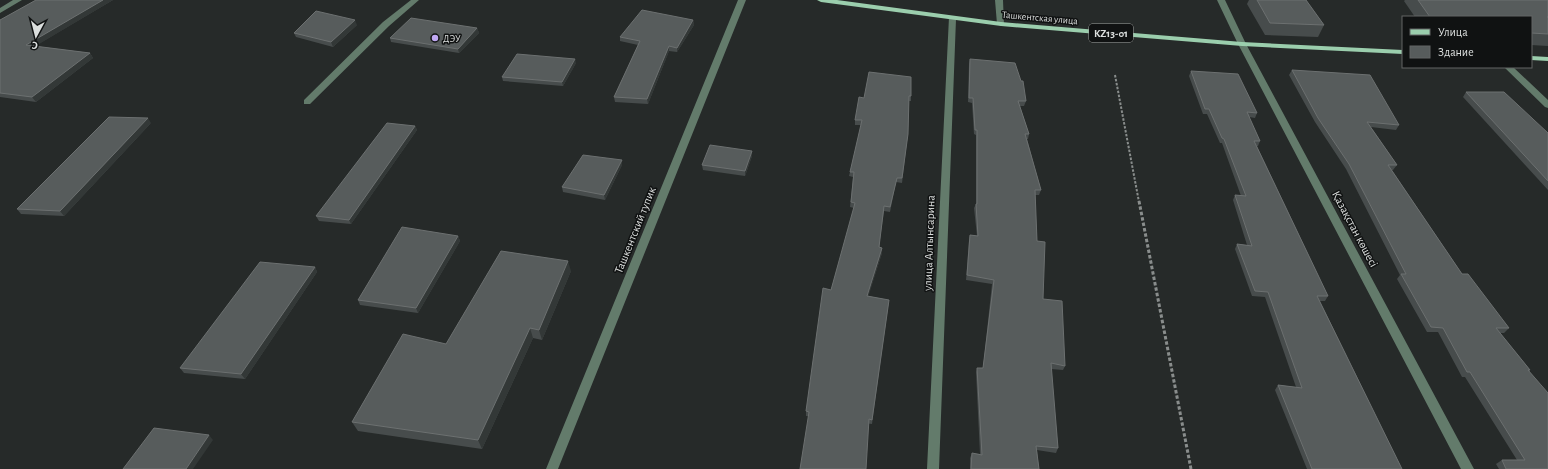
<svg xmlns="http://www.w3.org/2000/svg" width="1548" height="469" font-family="'Alegreya Sans',sans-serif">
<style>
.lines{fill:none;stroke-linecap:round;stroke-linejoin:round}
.path-far1{stroke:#898d8c;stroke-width:2;stroke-dasharray:2.5 1.5;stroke-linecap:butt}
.path{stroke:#898d8c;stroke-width:3;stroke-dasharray:3.5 2;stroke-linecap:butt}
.minor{fill:#637b6b;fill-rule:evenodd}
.major{fill:#9bcead;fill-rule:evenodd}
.wall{fill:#474c4c}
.shaded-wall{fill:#333837}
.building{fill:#575c5c;stroke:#6c7070}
.poi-dot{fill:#c0a8f3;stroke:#101212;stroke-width:1.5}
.labels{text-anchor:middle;stroke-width:3;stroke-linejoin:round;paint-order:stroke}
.far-street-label{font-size:10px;fill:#dcdfde;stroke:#101212}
.far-poi-label{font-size:10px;fill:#dcdfde;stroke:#101212;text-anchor:start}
.shield{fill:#101212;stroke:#9fa2a1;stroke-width:1}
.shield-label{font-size:11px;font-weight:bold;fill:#dcdfde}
.street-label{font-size:12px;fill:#dcdfde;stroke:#101212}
</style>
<rect width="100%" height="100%" fill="#262a29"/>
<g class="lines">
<path class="path-far1" d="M1115 75 1139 202"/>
<path class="path" d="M1139 201 1191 469"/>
<path class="minor" d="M13 0H22L0 13V8Z
M411 0H419L389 26 310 104H304V100L383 22Z
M738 0H746L558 469H546Z
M995 0H1003L1004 26H1001L997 24Z
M1217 0H1225L1246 44 1474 469H1461L1238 44Z
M949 17H952L956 19 939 469H927Z
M1504 67H1513L1548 100V108L1545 107Z"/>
<path class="major" d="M817 0H837L1001 22 1242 42 1403 50V54L1242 46 1001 26 821 2Z
M1531 56 1548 57V61L1531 60Z"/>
</g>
<path class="wall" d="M36 0H113L35 46 90 53 93 58 36 102 0 97V20Z
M1249 0H1306L1324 25 1318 37 1265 35 1247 4Z
M1405 0H1548V46L1531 45V17H1415L1404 1Z
M693 20 694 25 677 52 669 51 648 104 615 102 614 97 638 45 620 41V37Z
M357 25 333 47 296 37 294 33Z
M477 28 479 33 459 53 391 42 390 38Z
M970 59 1026 101 1024 106H1020L1029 134 1028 139H1027L1041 190 1039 195H1035L1037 241 1043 299 1065 366 1063 370 1051 369 1058 448 1056 453 1037 450 1039 469H970V458L972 453 980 454 976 372 977 368H983L992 284 966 280 969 240 970 235 977 236 974 208 976 204V135L974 134 972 103 968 102 969 64Z
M576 63 563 86 503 81 502 77Z
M1292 70 1399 125 1396 130 1371 127 1397 165 1393 170H1392L1462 274 1509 328 1504 333H1500L1530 370 1529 371 1548 469H1499L1496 464 1502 460H1517L1465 377H1462L1438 332H1427L1397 279 1400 275 1346 169 1315 122 1289 75Z
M1191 71 1257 113 1255 118 1249 117 1260 141 1258 146H1257L1328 296 1325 301H1320L1402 469H1307L1275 390 1278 385 1296 387 1265 297 1252 296 1235 249 1237 244 1247 245 1233 200 1235 195 1241 196 1222 143H1220L1207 114H1203L1189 76Z
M1466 92 1548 133V190L1463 97Z
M911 96V101H909L908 134 902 183 896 182 890 212 884 211 879 247 882 248V253L868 296 889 300 872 424 806 416V411L831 290 854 208 850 207 853 177 849 176 850 172 861 125H855V120L864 98Z
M151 123 64 216 21 214 17 209Z
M415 126 417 130 351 224 319 221 316 216Z
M752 156 745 176 703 170 702 165Z
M622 165 605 200 563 192 562 187Z
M458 236 460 241 418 313 360 305 358 300Z
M315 267 317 272 245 379 184 373 180 368Z
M571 271 542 340 533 338 482 449 358 431 352 422 446 344Z"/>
<path class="shaded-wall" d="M103 0H113L29 50 26 45Z
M355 20 357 25 333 47 331 42Z
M693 20 694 25 677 52V48Z
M477 28 479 33 459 53 458 49Z
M669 46V51L648 104 647 99Z
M90 53 93 58 36 102 32 97Z
M575 59 576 63 563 86 562 82Z
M148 118 151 123 64 216 60 211Z
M415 126 417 130 351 224 349 220Z
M752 151V156L745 176V171Z
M622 160V165L605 200 604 195Z
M458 236 460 241 418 313 416 308Z
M882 248V253L867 301V296Z
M568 261 571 271 542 340 539 330Z
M315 267 317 272 245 379 241 374Z
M530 328 533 338 482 449 478 440Z
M209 435 213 440 193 469H186Z"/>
<path class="building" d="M36 0H103L26 45 90 53 32 97 0 93V20Z
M1257 0H1306L1324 25 1270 23Z
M1418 0H1548V17H1547H1548V34L1531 33V17H1430Z
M642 10 693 20 677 48 669 46 647 99 614 97 640 41 620 37Z
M316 11 355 20 331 42 294 33Z
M411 18 477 28 458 49 390 38Z
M517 54 575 59 562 82 502 77Z
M970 59 1015 63 1021 81H1023L1026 101H1018L1029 134H1025L1041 190H1035L1037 241 1045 242 1043 299 1062 301 1065 366 1051 363 1058 448 1036 446 1039 469H971L972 453 982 455 977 368H983L994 280 967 275 970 235 978 236 976 204H977V130H975L973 98H969Z
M1292 70 1370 75 1399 125 1367 122 1397 165H1388L1462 274H1468L1509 328H1496L1530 370H1528L1548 393V469H1506L1502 460H1525L1470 372H1467L1443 328 1431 327 1401 274H1406L1349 164 1318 118Z
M1191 71 1238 74 1257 113 1247 112 1260 141H1254L1328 296H1317L1402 469H1312L1278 385 1302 388 1268 292 1255 291 1237 244 1252 246 1235 195 1246 196 1224 139 1222 138 1209 109H1205Z
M869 72 911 77V96H909L908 134 902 178H897L890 207 884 206 879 247 882 248 867 296 889 300 872 420 869 419 866 469H800L809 412 806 411 823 288 831 290 855 203 851 202 854 172H850L862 120H855L859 97 864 98Z
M1466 92H1504L1548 133V181Z
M109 117 148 118 60 211 17 209Z
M387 123 415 126 349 220 316 216Z
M710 145 752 151 745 171 702 165Z
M583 155 622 160 604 195 562 187Z
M402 227 458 236 416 308 358 300Z
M501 251 568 261 539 330 530 328 478 440 352 422 403 334 446 344Z
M260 262 315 267 241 374 180 368Z
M154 428 209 435 186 469H123Z"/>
<circle class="poi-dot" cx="435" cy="38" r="4"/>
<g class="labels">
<g class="far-street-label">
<text transform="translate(1040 17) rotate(5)" y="4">Ташкентская улица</text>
</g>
<g class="far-poi-label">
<text x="443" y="42">ДЭУ</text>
</g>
<rect class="shield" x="1089" y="24" width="44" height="18" rx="3"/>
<g class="shield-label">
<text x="1111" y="37">KZ13-01</text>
</g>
<g class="street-label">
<text transform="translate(1355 229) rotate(62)" y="4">Қазақстан көшесі</text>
<text transform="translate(635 230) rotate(-68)" y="4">Ташкентский тупик</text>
<text transform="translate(929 243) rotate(-88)" y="4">улица Алтынсарина</text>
</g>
</g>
<rect x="1402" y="16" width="130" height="52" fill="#101212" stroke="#626464"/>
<rect x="1410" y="29" width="20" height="6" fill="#9bcead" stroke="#626464"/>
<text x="1438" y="36" font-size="12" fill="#dcdfde">Улица</text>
<rect x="1410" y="46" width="20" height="12" fill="#575c5c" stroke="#626464"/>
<text x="1438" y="56" font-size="12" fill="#dcdfde">Здание</text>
<g transform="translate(36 36) rotate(187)" stroke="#101212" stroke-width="3" paint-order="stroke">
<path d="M0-3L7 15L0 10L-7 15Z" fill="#dcdfde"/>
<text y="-6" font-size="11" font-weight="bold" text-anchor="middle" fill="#dcdfde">С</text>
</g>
</svg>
